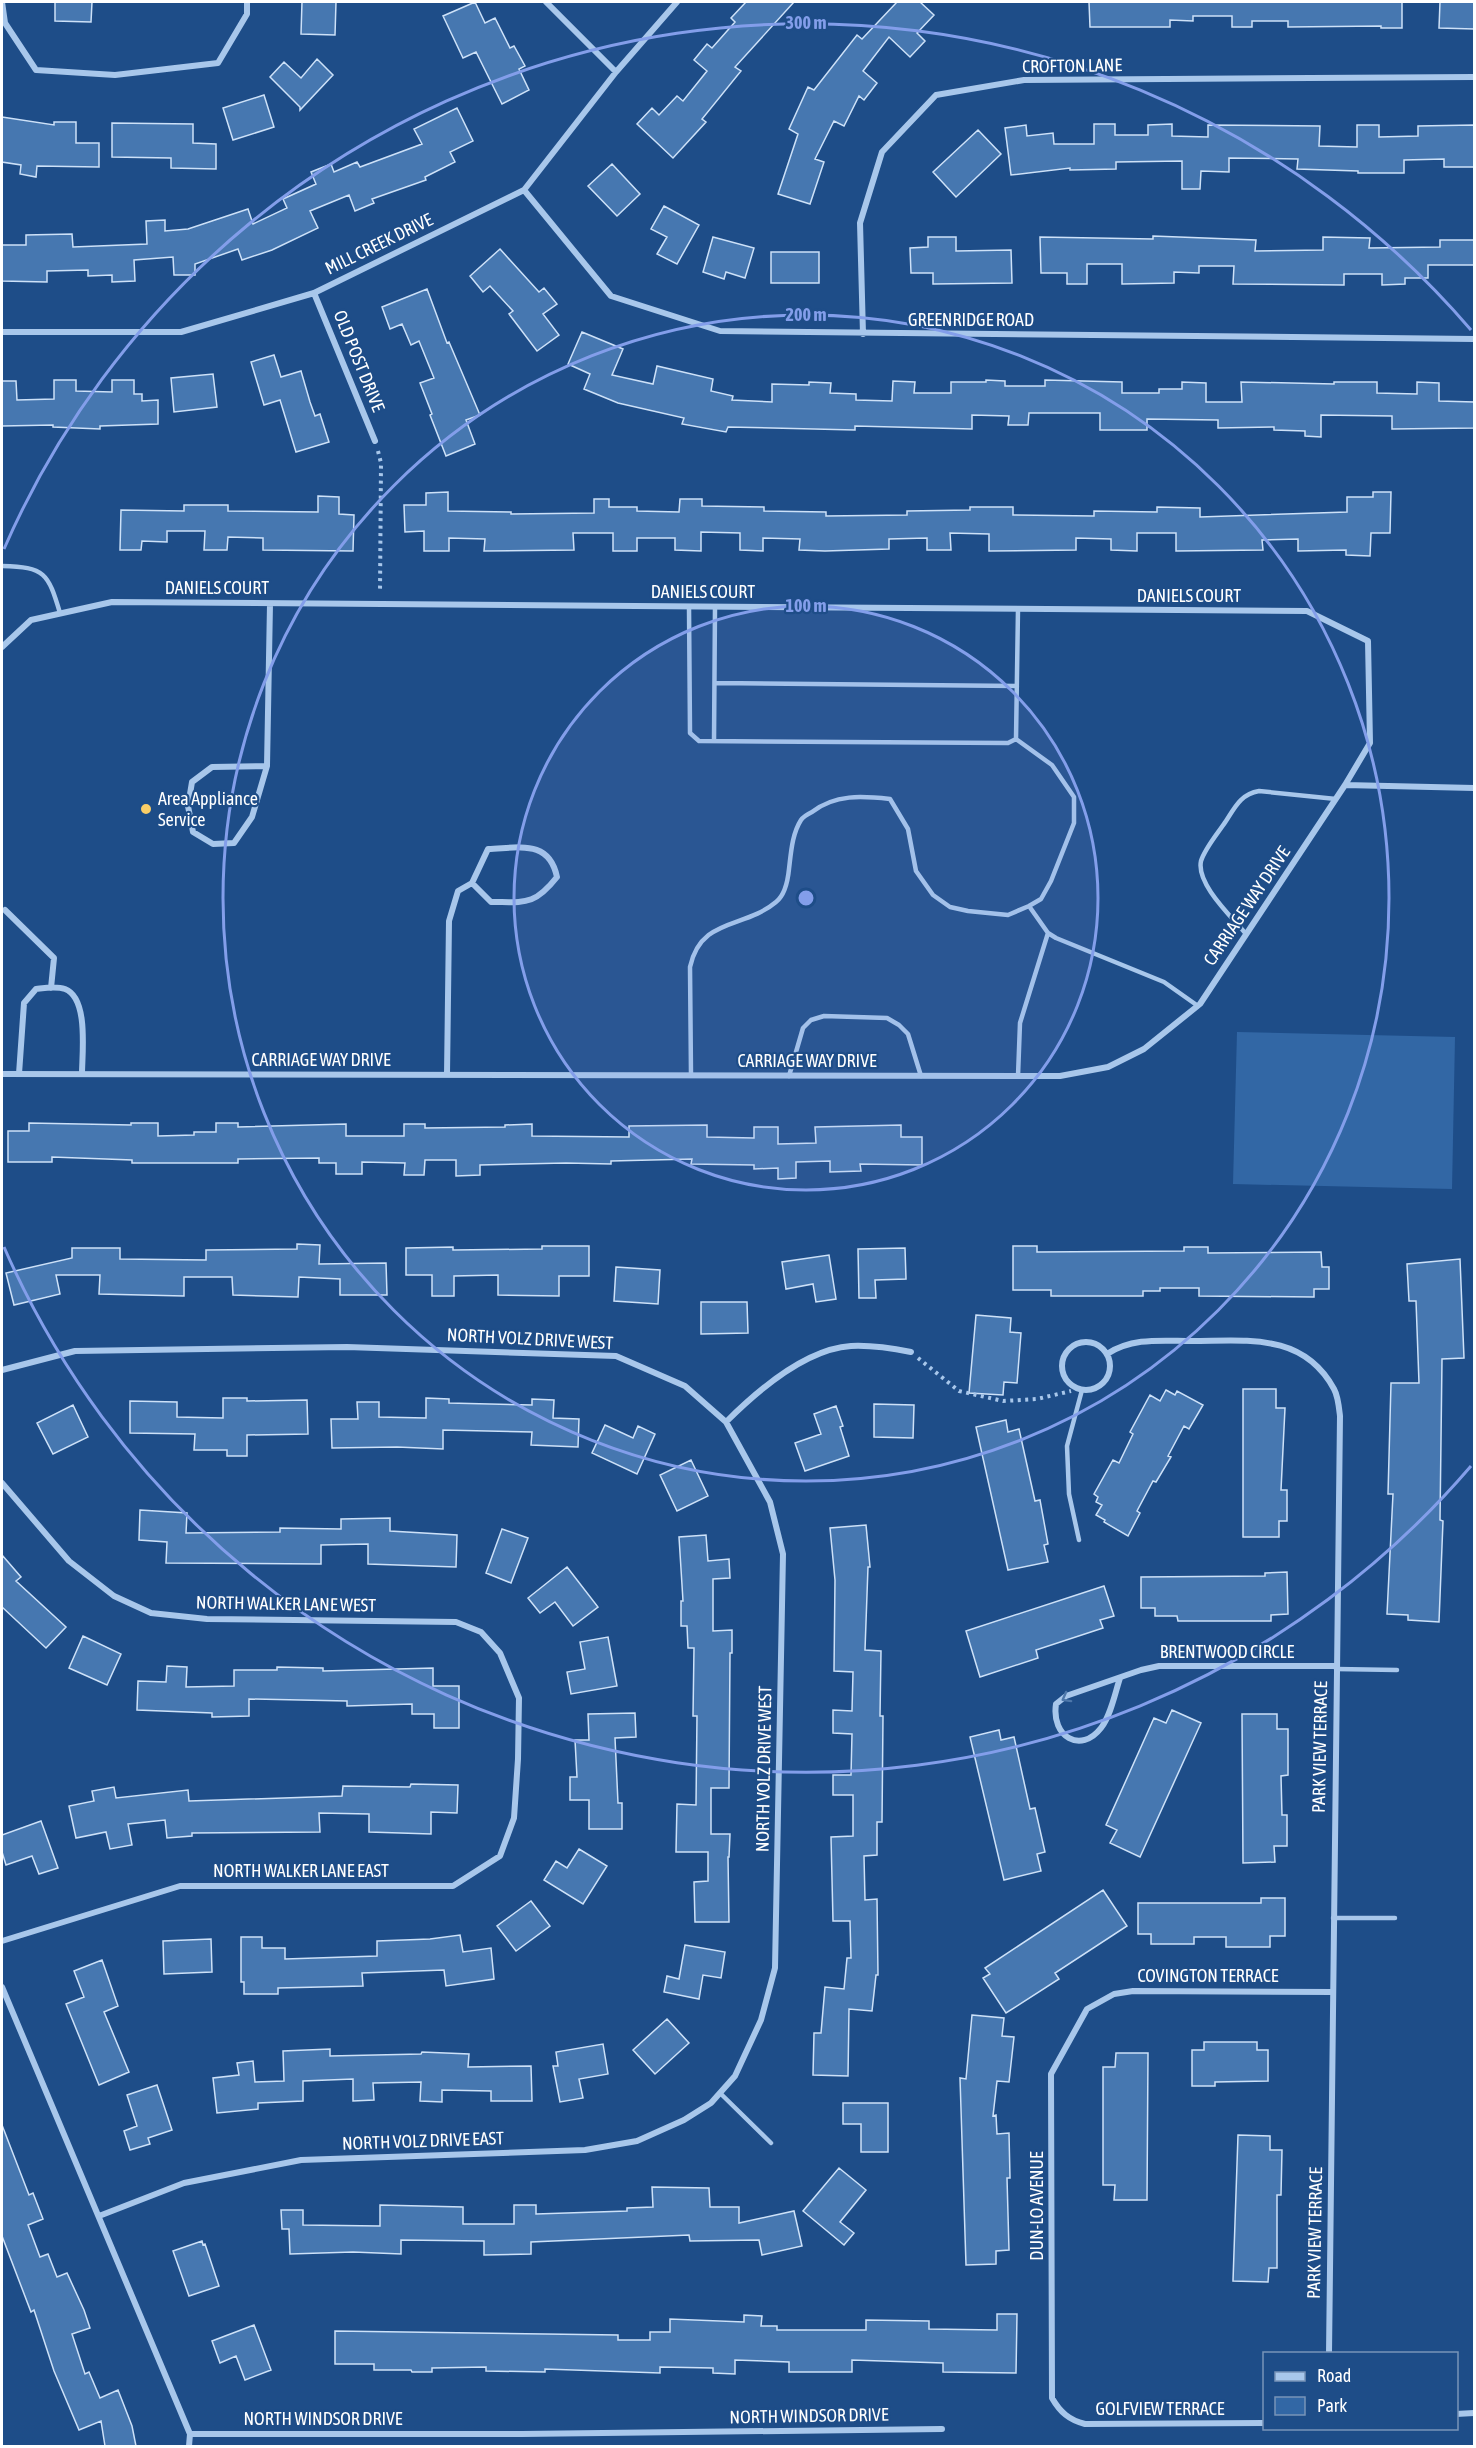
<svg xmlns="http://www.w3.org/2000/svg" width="1476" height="2448" font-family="'Asap Condensed',sans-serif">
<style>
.green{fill:#3267a5}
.building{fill:#4677b0;stroke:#cde1f8;stroke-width:1.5}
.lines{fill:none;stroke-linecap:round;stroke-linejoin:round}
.path{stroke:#a8c7eb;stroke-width:4;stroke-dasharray:3 4.5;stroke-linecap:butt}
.lane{stroke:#a8c7eb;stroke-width:4.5}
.street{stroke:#a8c7eb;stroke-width:6}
.oneway{stroke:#4e78ab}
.ring{fill:none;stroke:#839eea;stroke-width:3}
.poi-dot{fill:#face67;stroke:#1e4d88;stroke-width:2}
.labels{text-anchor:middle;stroke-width:4.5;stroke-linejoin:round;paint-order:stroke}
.street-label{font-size:18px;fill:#fff;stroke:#1e4d88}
.poi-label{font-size:18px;fill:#fff;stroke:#1e4d88;text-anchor:start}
.centre{fill:#839eea;stroke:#1e4d88;stroke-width:3}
.ring-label{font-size:18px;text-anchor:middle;font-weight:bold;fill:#839eea;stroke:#1e4d88;stroke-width:4.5;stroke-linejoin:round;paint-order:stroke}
</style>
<rect width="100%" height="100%" fill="#1e4d88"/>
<path class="green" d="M1237 1032 1455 1037 1452 1189 1233 1184Z"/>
<path class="building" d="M55 2H92L91 22 55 21Z
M302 2H336L335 35 301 34Z
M475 2 485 23 495 18 510 48 514 46 525 66 519 69 529 90 502 104 476 52 463 58 443 16Z
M746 2H794L735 67 741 71 702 119 706 122 673 158 637 124 652 108 659 115 677 96 683 101 707 71 694 60 707 44 712 48 735 22 731 18Z
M897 2H920L934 15 917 33 925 41 910 57 889 37 863 71 877 83 864 100 859 96 844 126 834 121 815 159 824 162 810 204 778 194 798 134 789 129 808 87 814 90 857 35 862 39Z
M1089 2H1402V28H1381V26L1288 27V21H1252V27H1232V16H1193V21L1170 20V27H1090Z
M1440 2H1474V29L1439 28Z
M317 59 333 75 300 110V107L270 77 284 62 301 78Z
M264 95 274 127 233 140 223 108Z
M457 108 473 141 450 152 455 162 425 177 426 180 372 199 374 203 355 211 349 195 310 211 318 228 272 250 242 260 238 249 195 264V275H174L173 257 134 260 135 281 112 282V275L88 276V270L47 271V282L2 281V245H26V235L72 234 73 247 147 244 146 221 165 220V231L188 229 248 209 253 224 287 208 283 199 316 184 311 172 331 164 334 172 357 162 360 167 422 144 414 129Z
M2 117 54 125V122H76V143H99V167L37 166 36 177 20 174 21 165 2 162Z
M112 123 193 124V143L216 144V169L171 168V158L112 157Z
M1094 124H1115V135H1148V125L1172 124V136L1208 137V125L1320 126 1319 146 1357 147V125H1379V137L1418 136V126L1474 125V167H1444V159L1404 160V173H1358V171L1297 169 1298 159 1229 158V172L1201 171 1200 189H1182V161L1116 162V169L1070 170V168L1011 175 1005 128 1026 125 1027 136 1053 133 1054 144H1094Z
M978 130 1001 154 956 197 933 172Z
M612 164 640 194 617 216 588 186Z
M664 206 699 225 677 264 657 254 667 237 651 229Z
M1153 236 1256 240 1255 251 1323 250V237L1370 238 1369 248 1440 247V240H1474V265H1428V278H1405V284L1382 285V274H1344V285L1233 284 1234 266H1199V273L1174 272V283L1122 284V264H1087V284H1067V273H1041L1040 237 1153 239Z
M713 237 754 248 745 278 726 272 724 279 703 272Z
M928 237H956V251L1011 250 1012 283 933 284V273H911L910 248 928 247Z
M500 249 539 292 544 288 557 304 543 314 559 335 537 351 509 314 513 311 490 286 483 292 470 276Z
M771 252H819V283H771Z
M427 289 447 343 449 342 480 415 466 420 475 444 446 456 430 415 432 414 420 383 434 378 419 341 411 345 402 324 390 329 382 307Z
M582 332 623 349 612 375 653 384 657 366 713 379 711 391 733 396 732 400 772 402V384L809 385V382L831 383 830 393 856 394V400L892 401 893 381 915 382 914 393H951V382H986V380L1005 381V386H1045V380L1122 382V393H1159V389H1182V382L1206 383V402H1242L1241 382 1334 384V382H1377V393L1417 394V382L1439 383V401L1474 402V428L1392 429V416L1321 415V437L1305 436V431L1274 430V427L1218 428V420L1147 419V430H1100V413H1029L1028 425H1008L1009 416 972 415V429L855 426V430L728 427 726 432 682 424 684 418 618 403 584 389 590 374 568 364Z
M274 355 281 377 301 371 310 402 315 416 320 414 329 442 296 452 280 400 264 405 251 362Z
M213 374 217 407 174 412 171 378Z
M54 380H76V391L112 392V380H134V394H142V401L158 400V424L100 426V429L53 427V425L2 426V381H16L17 400 54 399Z
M448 492V511L511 512V514L594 513V499H609V507H637V511L679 512 680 499H702V506L764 507V511L826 512V516L907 515V511L970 510V507H1013V515L1094 516V511L1157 512V507L1200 508V517L1347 512V497H1373V492H1391L1390 533H1371L1370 556 1346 555V550L1298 551V539L1262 540 1263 550 1176 551V533H1137V551L1111 550V539L1076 538V550L989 551V534L950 533 951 550H927V538L889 539V549L825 551 799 550 800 539 763 538V551L740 550V533L701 532V551L675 550V538H637V551H613V533H573L574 550 484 551 485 539 449 538V551H424V531L405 532 404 505H426V493Z
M318 496 339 497V514L354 515 353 551 263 550V538L228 537 227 550H204L205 531H167V542L142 541 141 550H120L121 510 184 511V505H228V511L318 512Z
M29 1123 131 1125V1123H158V1136L194 1135V1132H216V1123H238V1127L346 1124V1136H404V1124H425V1128L505 1127V1125L532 1124V1136L629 1137V1126L707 1125V1137L754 1138V1127H778V1144L816 1143 815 1127 901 1125V1137H922V1165L860 1164 861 1171 830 1172V1161L796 1162V1178L778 1179V1168L754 1169V1165L691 1164 692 1159 611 1161V1164L566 1163 480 1165V1175L456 1176V1160H425L424 1175H404L405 1163 362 1162V1174H336V1163H319V1158L238 1159V1163H132V1160L52 1157V1162H8V1131H29Z
M297 1244 320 1245 319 1264 386 1263 387 1295H340V1279L299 1277 298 1297 233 1295 232 1277H184V1296L99 1294 100 1275H56L60 1294 14 1305 6 1273 72 1258V1248H120V1259L206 1260V1250L297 1249Z
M542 1246H589V1276H559V1296L498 1295V1275L454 1276V1296H432V1275H406V1248L453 1247V1250L542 1249Z
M1013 1246H1037V1252L1184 1251V1247H1208V1253L1321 1252 1322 1267H1329V1289H1314V1297L1199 1296V1288H1160V1291H1143V1296H1051V1290H1013Z
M905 1248 906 1279 875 1280 876 1298H859L858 1249Z
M829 1255 836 1299 816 1302 813 1284 786 1289 782 1262Z
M1460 1259 1464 1358 1442 1359 1440 1520 1443 1521 1439 1622 1408 1620V1615L1387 1614 1393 1494H1388L1391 1383H1419L1416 1301H1409L1407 1264Z
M616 1267 660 1270 658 1304 614 1301Z
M701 1302H747L748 1333 701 1334Z
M976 1315 1011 1318 1010 1332 1021 1333 1017 1383 1004 1382 1003 1395 969 1393Z
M1243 1389H1276V1408H1285L1281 1490H1287V1521H1279V1537H1243Z
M1166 1390 1175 1395 1177 1391 1203 1405 1189 1429 1184 1426 1168 1456 1171 1457 1156 1482 1153 1481 1137 1511 1140 1513 1128 1536 1104 1522 1105 1520 1096 1515 1102 1505 1096 1502 1098 1497 1094 1494 1113 1460 1119 1463 1133 1434 1130 1432 1150 1395 1160 1401Z
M223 1398H247V1401L307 1400 308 1434 247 1435V1456H227V1450H194L195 1434 130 1433V1401L177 1402V1417L223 1418Z
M426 1398 449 1399V1403L532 1405V1399L554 1400 553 1418 579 1419 578 1447 531 1445 532 1432 443 1430V1449L397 1447 332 1448 331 1419H358L357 1402H379V1417L426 1418Z
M874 1404 914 1405 913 1438 874 1437Z
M73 1405 88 1437 53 1454 37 1423Z
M836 1406 843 1426 840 1427 849 1456 805 1471 795 1443 821 1434 814 1414Z
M1006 1420 1008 1432 1019 1429 1035 1501 1040 1500 1048 1544 1044 1545 1048 1562 1008 1570 976 1427Z
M605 1425 633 1438 638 1426 655 1434 637 1474 592 1453Z
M691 1460 708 1496 677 1511 660 1475Z
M140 1510 187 1513 186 1533 280 1532V1528L341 1529V1519L390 1518V1531L457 1535 456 1567 368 1564V1544L321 1545V1564L166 1563 167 1542 139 1540Z
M866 1525 870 1567H868L865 1650 881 1651 880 1716H883L882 1822H877V1855L864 1856 865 1900 877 1899 878 1975H876L872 2011 849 2009 848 2076 813 2075 814 2033H821L825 1987 844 1989 847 1958H851L850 1921H833L831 1837 853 1836V1795H833V1775H851L852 1734 833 1733V1710L852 1711 853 1672 834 1671 835 1580 830 1528Z
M502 1529 528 1538 511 1583 486 1573Z
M706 1535 708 1561 729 1559 730 1578 713 1579V1631L732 1630V1653H730L729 1788H711V1834H730L729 1857H728L729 1922H695L694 1882 708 1881V1852H676L677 1804 696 1805 697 1716H693L694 1648H688L687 1626H681V1601H683L679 1537Z
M2 1555 21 1577 16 1581 66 1627 46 1648 2 1607Z
M567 1567 598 1607 573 1626 555 1602 540 1613 528 1598Z
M1287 1572 1288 1614 1271 1615V1621H1178L1177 1616H1155V1608H1141V1577L1265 1576V1573Z
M1104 1586 1114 1616 1100 1620 1103 1628 1036 1650 1038 1658 980 1677 966 1631Z
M83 1636 121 1654 107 1685 69 1668Z
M608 1637 617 1686 571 1694 567 1672 585 1669 580 1642Z
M167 1666 187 1667 186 1687 234 1686V1670H277V1667L323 1668V1671L433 1668V1686H459V1728H434V1714H412V1704L347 1706V1701L249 1699V1716L212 1717V1713L137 1710 138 1681 166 1682Z
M1172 1710 1201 1723 1140 1857 1110 1843 1117 1830 1106 1825 1154 1718 1166 1723Z
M635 1713 636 1737 615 1738 618 1803H622V1829H589V1800H570V1777H577L575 1740H589L588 1714Z
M1242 1714H1277V1729H1288V1775L1281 1776 1282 1815H1287V1846H1274L1275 1862 1243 1863Z
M999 1730 1001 1740 1014 1737 1030 1809 1035 1808 1045 1852 1037 1854 1041 1871 1004 1880 970 1737Z
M411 1784 458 1785 457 1813 431 1812V1834L369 1832V1814L319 1813 320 1832 192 1833V1836L167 1838 165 1820 128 1824 132 1845 110 1849 106 1832 76 1838 69 1806 94 1801 92 1791 114 1787 116 1798 188 1790 189 1801 342 1796 343 1786 410 1787Z
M41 1821 58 1868 39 1874 32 1856 6 1865 2 1852V1835Z
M579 1849 607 1866 583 1904 544 1880 556 1861 567 1868Z
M1103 1890 1127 1926 1055 1973 1059 1979 1006 2013 983 1978 990 1974 985 1968Z
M1261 1898H1285V1936H1270V1947H1226V1937H1194V1944H1151V1934H1138V1903H1261Z
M531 1901 550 1926 516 1951 497 1926Z
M460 1935 463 1952 491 1948 494 1979 446 1986 444 1970 362 1973 363 1986 278 1988V1994H244V1982H241V1937H262V1948H285V1959L377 1956V1941L430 1939Z
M211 1939 212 1972 164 1974 163 1941Z
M685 1945 725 1952 721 1978 703 1975 699 1999 664 1992 667 1976 679 1979Z
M102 1960 118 2006 104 2012 129 2072 99 2085 66 2004 84 1997 74 1971Z
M972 2015 1004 2018 1002 2036 1014 2037 1009 2082 997 2081 993 2116 996 2115 997 2134 1009 2133 1010 2178H1007L1009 2250 996 2251V2264L966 2265 960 2078 966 2079Z
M667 2019 689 2043 655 2074 633 2050Z
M1204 2042H1257V2050H1268V2081L1215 2082V2086H1192V2050H1204Z
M603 2044 608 2074 579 2079 583 2098 560 2102 553 2066H558L556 2052Z
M330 2049V2056L421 2054 422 2052 469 2054 468 2067 531 2066 532 2101H491V2091L442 2090V2102L420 2101 421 2082 373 2083 374 2100 353 2101V2079L303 2081V2101L258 2103V2109L217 2113 213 2078 239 2075 237 2063 253 2061 255 2082 284 2081 283 2051Z
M1116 2053H1148L1147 2200H1114L1115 2185H1103V2067H1115Z
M157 2085 172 2130 148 2138 150 2144 130 2150 124 2131 137 2126 127 2095Z
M843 2103H888V2152H861V2124H843Z
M2 2125 29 2195 33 2193 43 2219 28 2225 40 2257 48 2254 57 2277 67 2273 84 2310 90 2328 72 2334 85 2374 89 2372 100 2398 118 2390 132 2426 136 2446H105L101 2421 79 2430 54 2371 34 2310 31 2312 2 2236Z
M1238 2135 1270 2136V2150H1282L1281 2195H1277V2268H1269L1268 2282 1233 2281Z
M839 2168 866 2190 840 2222 854 2233 844 2245 803 2211Z
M652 2187 709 2188 710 2207H739V2223L794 2211 802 2246 762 2255 759 2240 690 2241 689 2235 531 2242V2254L484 2255V2241L401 2240V2254L353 2252 290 2254 289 2229H282L281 2210H303V2225L380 2226V2205L463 2207V2224H514V2205H536V2214L627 2211V2208L653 2207Z
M202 2241 203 2245 205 2244 219 2286 189 2296 173 2251Z
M997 2314H1017L1016 2373 943 2372V2363L852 2360V2372H789V2362L735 2360V2374L713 2373V2368L660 2367V2373L545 2369V2372L486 2371V2367L432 2368V2372H412L411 2370H374V2364H335V2331L618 2335V2340H650V2332H670V2319L744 2322V2315L762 2316 761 2326H777V2330H866V2320L929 2321V2329L997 2330Z
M254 2325 271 2370 245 2380 236 2356 220 2363 212 2341Z"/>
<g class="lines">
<path class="path" d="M378 451 381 463 380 593
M918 1358 959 1391 1003 1401 1037 1399 1071 1391"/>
<path class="lane" d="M2 566C45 567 48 573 60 613
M689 607 690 733 699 741 1008 743 1016 739
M715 683 1017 686
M1016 739 1018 609
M714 741 715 607
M1029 906 1048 933 1056 938 1164 982 1198 1006
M1246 934C1232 917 1196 884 1201 861 1205 848 1218 833 1226 821 1235 807 1241 794 1259 791L1336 799
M691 1075 690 967C701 917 744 929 776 902 785 895 788 879 789 869 791 853 792 834 801 820 803 817 808 814 812 812 835 794 862 796 890 799L908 829 916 871 933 895 950 907 968 911 1008 915 1029 906 1041 899 1051 881 1074 823V797L1052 765 1016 739
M789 1076 803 1028 811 1020 824 1016 887 1018 899 1025 908 1034 921 1076
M1018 1076 1020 1023 1048 933
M1079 1540 1069 1494 1067 1446 1082 1390
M1336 1669 1397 1670
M1333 1918H1395
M720 2093 771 2143"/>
<path class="street" d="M2 2 5 23 36 70 115 75 218 63 247 14V2
M546 2 616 72
M524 190 611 296 720 331 1474 339
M314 293 375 441
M2 332H181L314 293 524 190 616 72 677 2
M863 334 860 223 882 152 936 95 1024 80 1474 77
M2 647 31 620 112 602 1307 611 1368 641 1370 743 1345 785 1200 1004 1144 1049 1108 1067 1060 1076 2 1074
M267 766 212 767 192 782 188 806 193 832 213 844 234 843 252 817 267 766 270 604
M1345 785 1474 788
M5 910 54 958 51 988
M19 1074 24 1003 36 989C45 988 56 986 65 989 89 998 82 1054 82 1074
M447 1075 449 921 458 891 472 883 488 849C519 848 549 839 557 877 534 906 525 902 491 902L472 883
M1062 1366a24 24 0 1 1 48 0a24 24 0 1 1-48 0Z
M1107 1354C1133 1337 1162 1341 1192 1341 1246 1341 1303 1332 1334 1389 1338 1396 1339 1407 1340 1416L1329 2354
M2 1370 75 1351 347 1347 616 1356 685 1386 726 1422 770 1502 783 1554 775 1968 761 2020 735 2076 711 2103 684 2120 637 2141 585 2150 301 2160 184 2183 99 2216
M726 1422C757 1391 805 1349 851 1346 871 1345 891 1348 911 1352
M2 1483 69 1561 114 1596 151 1613 207 1619 456 1622 481 1632 500 1653 519 1698 518 1759 514 1818 500 1856 453 1886H180L2 1941
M1120 1678C1115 1693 1111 1715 1101 1728 1081 1754 1051 1737 1056 1704L1066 1696 1141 1670 1159 1666H1336
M2 1987 190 2434 189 2446
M1456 2414 1474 2413
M1264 2423 1085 2424C1069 2420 1060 2412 1052 2398L1051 2074 1087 2009 1114 1994 1133 1991 1333 1992
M190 2434H522L942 2429"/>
</g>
<defs><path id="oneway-chevron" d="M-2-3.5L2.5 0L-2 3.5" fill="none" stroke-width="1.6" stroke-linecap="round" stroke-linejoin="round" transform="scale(1.5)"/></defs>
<use class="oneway" href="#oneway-chevron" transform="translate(1066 1698) rotate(151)"/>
<circle cx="806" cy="898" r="292" fill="#839eea" fill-opacity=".12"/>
<g class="ring">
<circle cx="806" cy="898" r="292"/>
<circle cx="806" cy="898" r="583"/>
<path d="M1471 1466A875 875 0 0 1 4 1247M4 549A875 875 0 0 1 1471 330"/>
</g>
<circle class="poi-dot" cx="146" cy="809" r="6"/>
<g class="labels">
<g class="street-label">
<text transform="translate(1072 66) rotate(-1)" y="6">CROFTON LANE</text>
<text transform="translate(379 244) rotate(-26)" y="6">MILL CREEK DRIVE</text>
<text x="971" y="326">GREENRIDGE ROAD</text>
<text transform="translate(359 361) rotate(68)" y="6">OLD POST DRIVE</text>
<text x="217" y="594">DANIELS COURT</text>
<text x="703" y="598">DANIELS COURT</text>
<text x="1189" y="602">DANIELS COURT</text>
<text transform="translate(1247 906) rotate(-56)" y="6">CARRIAGE WAY DRIVE</text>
<text x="321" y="1066">CARRIAGE WAY DRIVE</text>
<text x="807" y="1067">CARRIAGE WAY DRIVE</text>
<text transform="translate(530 1339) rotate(3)" y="6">NORTH VOLZ DRIVE WEST</text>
<text transform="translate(286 1604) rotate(1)" y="6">NORTH WALKER LANE WEST</text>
<text x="1227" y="1658">BRENTWOOD CIRCLE</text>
<text transform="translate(1320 1747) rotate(-89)" y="6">PARK VIEW TERRACE</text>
<text transform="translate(764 1769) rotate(-89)" y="6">NORTH VOLZ DRIVE WEST</text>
<text x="301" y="1877">NORTH WALKER LANE EAST</text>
<text x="1208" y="1982">COVINGTON TERRACE</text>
<text transform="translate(423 2141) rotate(-2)" y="6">NORTH VOLZ DRIVE EAST</text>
<text transform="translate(1037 2206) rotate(-90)" y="6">DUN-LO AVENUE</text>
<text transform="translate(1315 2233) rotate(-89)" y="6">PARK VIEW TERRACE</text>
<text x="1160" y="2415">GOLFVIEW TERRACE</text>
<text transform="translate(809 2416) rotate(-1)" y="6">NORTH WINDSOR DRIVE</text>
<text x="323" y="2425">NORTH WINDSOR DRIVE</text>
</g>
<g class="poi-label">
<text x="158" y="805">Area Appliance<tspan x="158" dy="21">Service</tspan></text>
</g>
</g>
<circle cx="806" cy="898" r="9" class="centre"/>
<g class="ring-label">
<text x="806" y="29">300 m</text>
<text x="806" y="321">200 m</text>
<text x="806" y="612">100 m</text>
</g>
<rect width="1476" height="2448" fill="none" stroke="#ffffff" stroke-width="6"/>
<rect x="1263" y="2352" width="195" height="78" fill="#1e4d88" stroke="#7894b8" stroke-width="1.5"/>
<rect x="1275" y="2372" width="30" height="9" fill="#a8c7eb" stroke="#7894b8" stroke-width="1.5"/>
<text x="1317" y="2382" font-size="18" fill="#ffffff">Road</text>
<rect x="1275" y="2397" width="30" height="18" fill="#3267a5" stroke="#7894b8" stroke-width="1.5"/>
<text x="1317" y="2412" font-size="18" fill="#ffffff">Park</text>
</svg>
